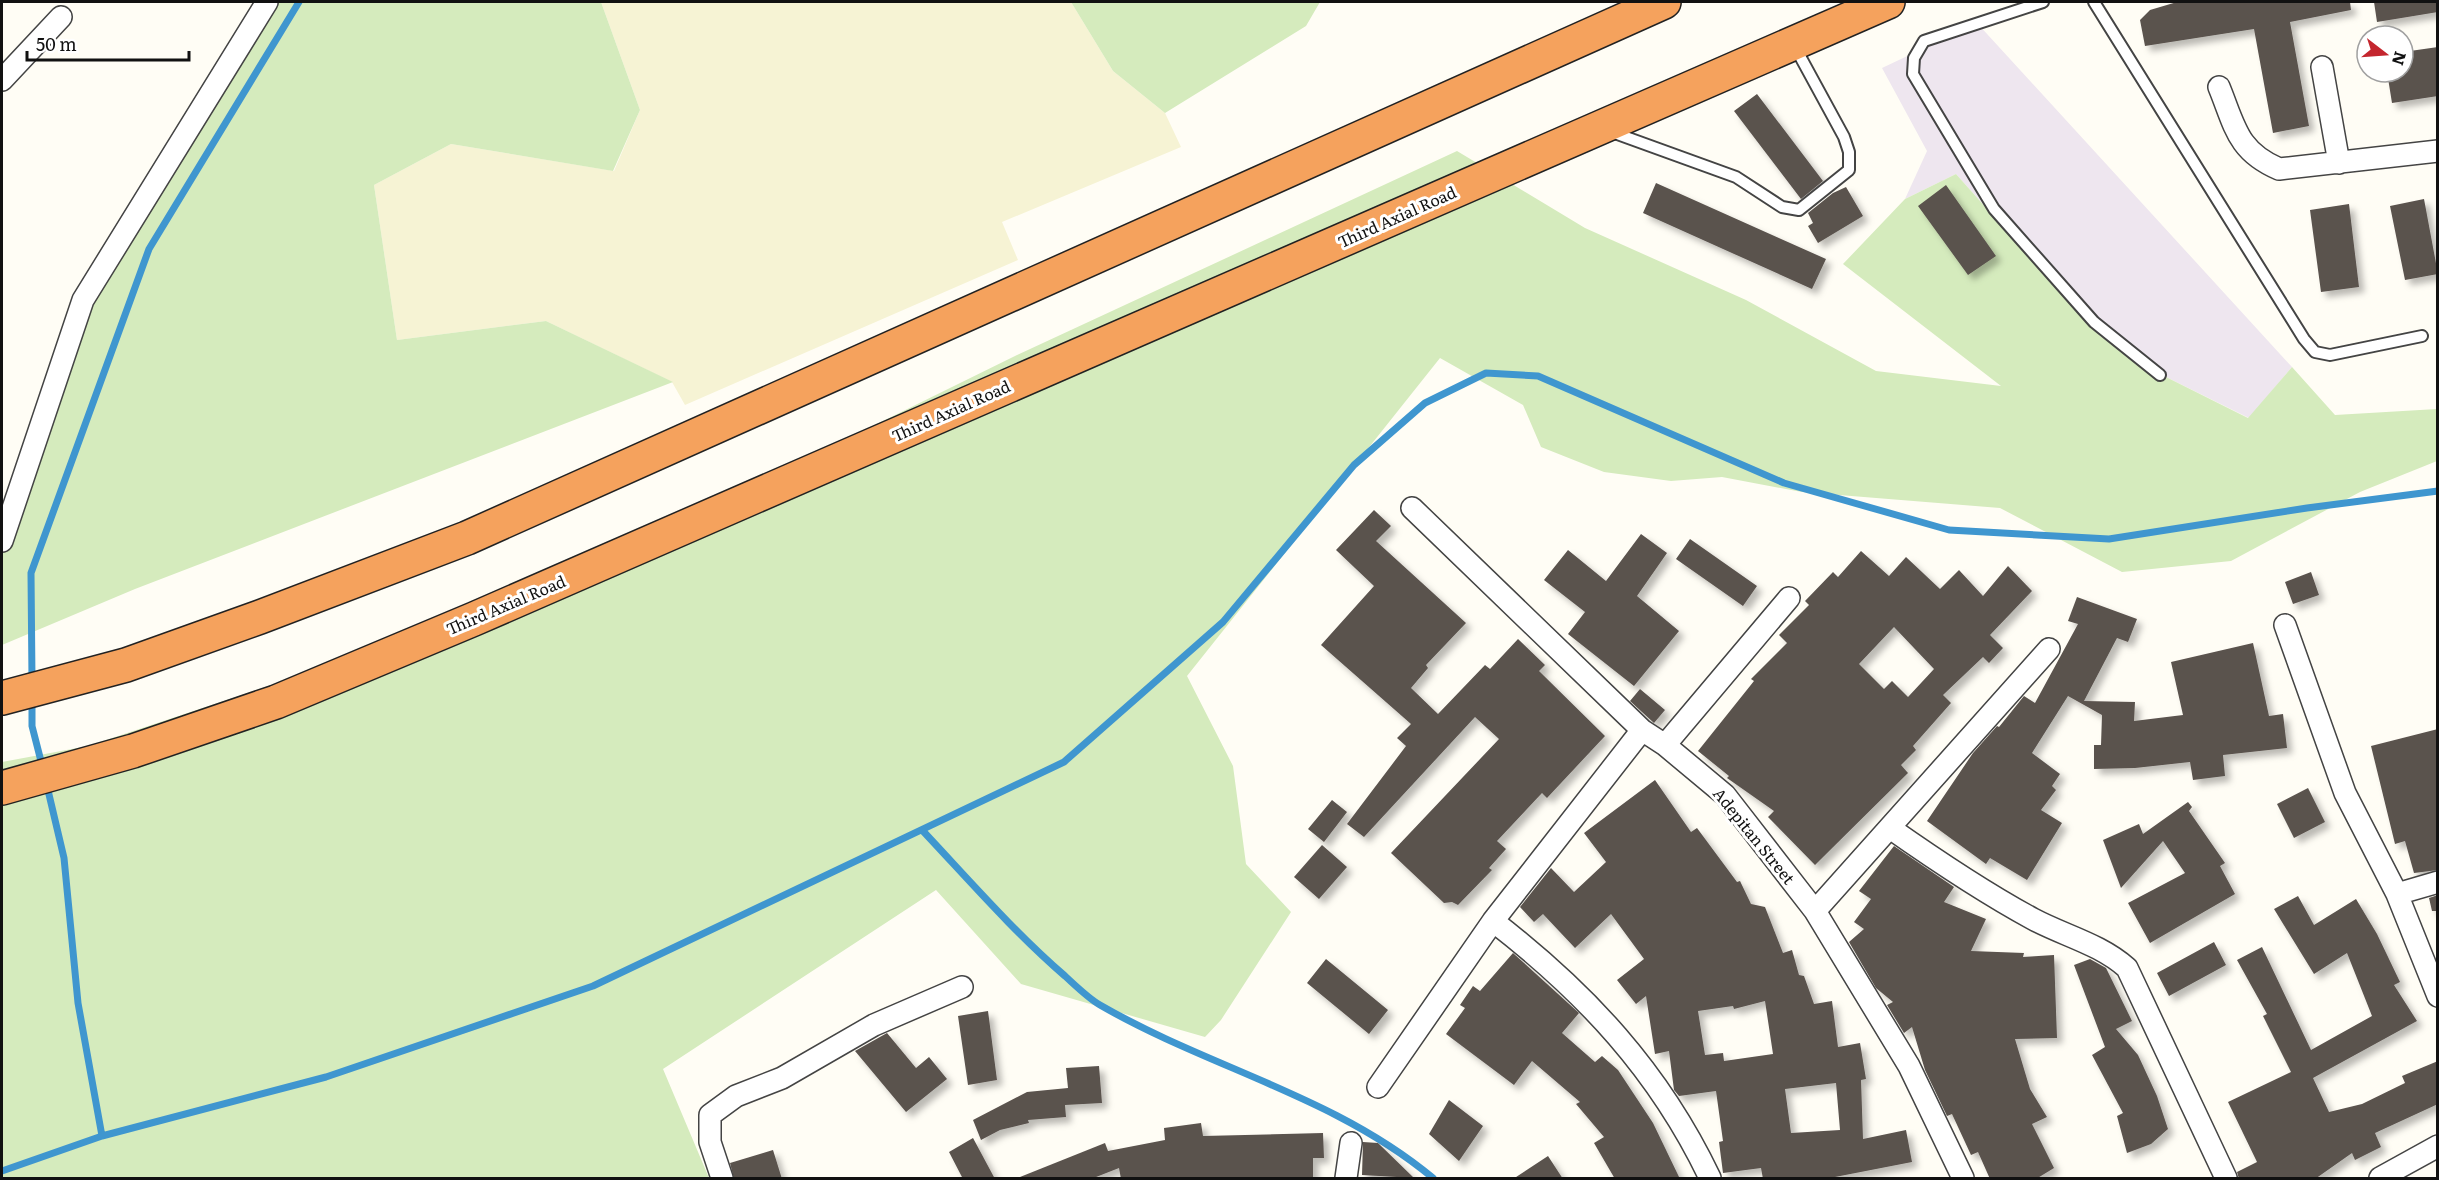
<svg xmlns="http://www.w3.org/2000/svg" width="2439" height="1180" font-family="Literata,serif">
<style>
.industrial{fill:#eee6ef}
.farmland{fill:#f6f3d4}
.green{fill:#d5ebbd}
.lines{fill:none;stroke-linecap:round;stroke-linejoin:round}
.stream{stroke:#3f96cf;stroke-width:7}
.building{fill:#5a524d;fill-rule:evenodd;filter:url(#shadow)}
.service-casing{stroke:#444;stroke-width:14}
.minor-casing{stroke:#444;stroke-width:24}
.motorway-casing{stroke:#222;stroke-width:36}
.service{stroke:#fff;stroke-width:10}
.minor{stroke:#fff;stroke-width:21}
.motorway{stroke:#f5a25d;stroke-width:33}
.labels{text-anchor:middle;stroke-width:6;stroke-linejoin:round;paint-order:stroke}
.street-label{font-size:16px;fill:#111;stroke:#fff}
</style>
<defs>
<filter id="shadow"><feDropShadow dx="5.5" dy="5.5" stdDeviation="3" flood-color="#0004"/></filter>
</defs>
<rect width="100%" height="100%" fill="#fffdf5"/>
<path class="industrial" d="M1977 23 2292 367 2249 418 2152 370 2100 336 1956 174 1905 199 1927 151 1882 68Z"/>
<path class="farmland" d="M601 2H1071L1113 71 1165 113 1181 147 1002 222 1018 260 685 405 672 382 546 321 397 340 374 185 451 144 614 171 640 110Z"/>
<path class="green" d="M279 2H601L640 110 613 171 451 144 374 185 397 340 546 321 673 382 135 589 2 645V551L82 310 228 74Z
M1071 2H1320L1306 26 1165 113 1113 71Z
M1457 151 1585 228 1746 300 1876 371 2001 386 1843 264 1905 199 1956 174 2100 336 2152 370 2248 418 2292 367 2335 415 2437 409V461L2360 492 2231 561 2122 572 2000 508 1802 492 1722 477 1671 481 1604 472 1541 447 1523 405 1440 358 1187 676 1233 766 1246 864 1291 912 1221 1020 1205 1037 1021 984 936 890 663 1069 709 1178H2V762L88 746 503 608 1015 356Z"/>
<g class="lines">
<path class="stream" d="M32 680 31 573 149 249 299 2
M32 700V726L43 769
M922 830C969 880 1014 932 1065 976 1076 986 1088 998 1100 1005 1209 1068 1335 1096 1433 1178
M102 1136 326 1077 593 986 1064 762 1223 622 1354 465 1425 403 1486 373 1538 376 1784 483 1949 530 2109 539 2307 508 2438 491
M2 1171 102 1136 78 1003 64 858 47 786"/>
</g>
<path class="building" d="M2177 2H2350L2351 10 2290 22 2309 126 2273 133 2254 29 2145 46 2140 20 2150 10Z
M2374 2H2438V12L2377 22Z
M2438 47V96L2392 103 2387 72H2403V52Z
M1757 94 1823 181 1801 199 1734 111Z
M1656 183 1826 259 1812 289 1643 213Z
M1946 185 1996 256 1968 275 1918 206Z
M1846 187 1863 216 1818 243 1808 226 1813 223 1808 213 1833 193Z
M2424 199 2438 274 2405 280 2390 206Z
M2349 204 2359 287 2321 292 2310 210Z
M1374 510 1391 526 1376 541 1466 623 1426 665 1428 668 1411 688 1438 714 1485 665 1490 669 1518 639 1545 665 1539 671 1605 736 1547 798 1542 793 1497 841 1506 849 1489 868 1492 870 1458 905 1452 902 1444 903 1391 853 1499 739 1475 717 1364 837 1347 824 1406 746 1397 738 1411 724 1321 645 1374 586 1336 550Z
M1641 534 1667 553 1637 596 1679 631 1634 686 1568 634 1585 612 1544 580 1568 550 1606 581Z
M1690 539 1757 586 1743 606 1676 559Z
M1861 551 1889 576 1906 557 1940 589 1959 570 1983 596 2008 566 2032 591 1990 635 2003 648 1989 663 1983 657 1943 695 1951 703 1913 746 1916 750 1901 765 1908 773 1815 865 1768 817 1774 811 1727 778 1729 776 1698 751 1754 681 1751 679 1787 643 1779 635 1809 605 1805 601 1833 572 1838 577ZM1894 627 1934 669 1908 697 1892 681 1884 689 1859 664Z
M2311 572 2319 595 2293 604 2285 582Z
M2077 597 2137 619 2128 642 2117 638 2084 701 2135 702 2134 721 2183 715 2171 662 2253 643 2269 716 2283 714 2287 748 2223 755 2225 776 2193 780 2190 762 2135 768 2094 769V745H2101L2102 715 2068 696 2032 753 2060 774 2052 786 2056 790 2041 810 2062 823 2027 880 1990 858 1986 864 1927 821 1973 753 1997 726 1999 727 2024 696 2035 703 2078 624 2068 621Z
M1640 689 1665 710 1654 723 1630 701Z
M2438 729V870L2414 873 2405 841 2395 844 2371 746Z
M1655 780 1691 832 1697 828 1737 882 1740 881 1751 904 1765 907 1783 953 1792 950 1799 975 1804 976 1814 1004 1832 1001 1838 1047 1860 1043 1866 1079 1861 1080 1863 1139 1906 1130 1912 1162 1835 1177 1763 1179 1761 1168 1723 1173 1719 1142 1723 1141 1716 1091 1679 1096 1674 1090 1669 1051 1655 1054 1646 996 1636 1004 1617 980 1644 959 1611 914 1575 948 1543 914 1534 922 1520 907 1551 868 1574 892 1606 862 1584 833ZM1765 1001 1773 1054 1724 1061 1723 1053 1705 1055 1698 1011 1733 1006 1734 1009ZM1836 1083 1840 1130 1791 1133 1785 1089Z
M2308 788 2325 822 2294 838 2277 804Z
M1332 800 1347 812 1324 842 1308 829Z
M2188 802 2192 807 2189 811 2225 863 2220 866 2235 894 2150 943 2128 903 2185 873 2163 841 2121 888 2103 840 2139 824 2143 834Z
M1322 845 1347 867 1319 899 1294 877Z
M1894 846 1954 887 1944 902 1986 919 1971 951 2024 953 2023 957 2054 955 2057 1038 2015 1039 2030 1089 2047 1117 2032 1124 2054 1168 2036 1179H1990L1978 1152 1971 1155 1952 1114 1947 1116 1925 1070 1912 1027 1904 1033 1887 1005 1893 1002 1876 988 1849 942 1864 929 1854 922 1871 899 1859 891Z
M2438 895V911H2432L2429 898Z
M2298 896 2314 925 2356 899 2377 934 2400 982 2394 985 2417 1021 2313 1078 2329 1112 2362 1104 2405 1083 2402 1076 2438 1061V1104L2375 1133 2381 1147 2355 1160 2352 1153 2315 1179H2239L2237 1172 2257 1162 2228 1102 2291 1072 2263 1016 2267 1014 2237 960 2262 947 2311 1050 2372 1016 2347 953 2314 974 2274 909Z
M2214 942 2226 965 2169 996 2157 973Z
M1513 953 1579 1013 1562 1033 1595 1062 1602 1056 1618 1070 1653 1123 1680 1179H1615L1594 1143 1604 1137 1576 1104 1580 1102 1532 1061 1514 1085 1446 1034 1465 1008 1460 1005 1473 986 1480 991Z
M1326 959 1388 1010 1369 1034 1307 983Z
M2090 959 2106 968 2132 1021 2116 1029 2138 1055 2157 1096 2168 1129 2151 1144 2127 1153 2117 1116 2123 1113 2092 1055 2105 1047 2074 965Z
M988 1011 997 1080 968 1085 958 1016Z
M887 1033 916 1068 929 1057 947 1079 906 1112 855 1051Z
M1099 1066 1102 1103 1065 1105 1066 1117 1028 1120 1029 1123 1000 1130 981 1140 973 1120 1027 1092 1068 1088 1066 1068Z
M1449 1100 1483 1126 1459 1161 1429 1134Z
M1201 1123 1203 1136 1323 1133 1324 1158H1313V1179H1121L1119 1168 1091 1179H1015L1105 1143 1108 1151 1165 1140 1164 1128Z
M973 1138 995 1179H963L949 1152Z
M1363 1142 1378 1143 1414 1178 1362 1175Z
M773 1150 782 1179H734L730 1163Z
M1548 1156 1563 1179H1513Z"/>
<g class="lines">
<g class="service-casing">
<path id="service" d="M2043 2 1924 41 1914 58 1913 74 1994 209 2094 322 2160 375
M2094 2 2304 339 2315 352 2330 355 2422 336
M1609 131 1736 177 1782 207 1799 210 1849 170V152L1844 137 1795 47"/>
</g>
<g class="minor-casing">
<path id="minor" d="M2322 67 2339 163
M2 80 61 17
M2219 87C2235 126 2237 151 2279 169L2438 151
M1412 508 1642 730 1665 745 1725 795 1815 911 1909 1066 1963 1178
M2 541 83 300 267 2
M2285 625 2345 793 2397 894 2438 996
M1665 745 1789 598
M1890 828C1937 861 1983 892 2033 919 2065 936 2100 944 2127 968L2226 1178
M2397 894 2438 882
M1815 911 2049 649
M1493 921C1586 993 1659 1071 1710 1178
M1378 1087 1493 921 1642 730
M722 1178 710 1142V1115L736 1096 782 1078 874 1025 962 987
M1346 1178 1351 1143
M2380 1178 2438 1146"/>
</g>
<g class="motorway-casing">
<path id="motorway" d="M2 698 126 665 260 617 467 538 1664 2
M2 788 133 751 276 702 474 619 1888 2"/>
</g>
<use href="#service" class="service"/>
<use href="#minor" class="minor"/>
<use href="#motorway" class="motorway"/>
</g>
<g class="labels">
<g class="street-label">
<text transform="translate(1397 217) rotate(-24)" y="6">Third Axial Road</text>
<text transform="translate(951 411) rotate(-24)" y="6">Third Axial Road</text>
<text transform="translate(506 605) rotate(-23)" y="6">Third Axial Road</text>
<text transform="translate(1754 836) rotate(51)" y="6">Adepitan Street</text>
</g>
</g>
<rect width="2439" height="1180" fill="none" stroke="#111111" stroke-width="6"/>
<g transform="translate(2385 54) rotate(107)"><circle r="28" fill="#ffffff" stroke="#a0a0a0" stroke-width="1.5"/>
<path d="M0-4.5L10 22L0 15L-10 22Z" fill="#c4262e"/>
<text y="-9" font-size="16" font-weight="bold" text-anchor="middle" fill="#111111">N</text>
</g>
<path d="M27 51v9h162v-9" fill="none" stroke="#111111" stroke-width="3"/>
<text x="36" y="51" font-size="18" fill="#111111" stroke="#ffffff" stroke-width="4.5" paint-order="stroke">50 m</text>
</svg>
